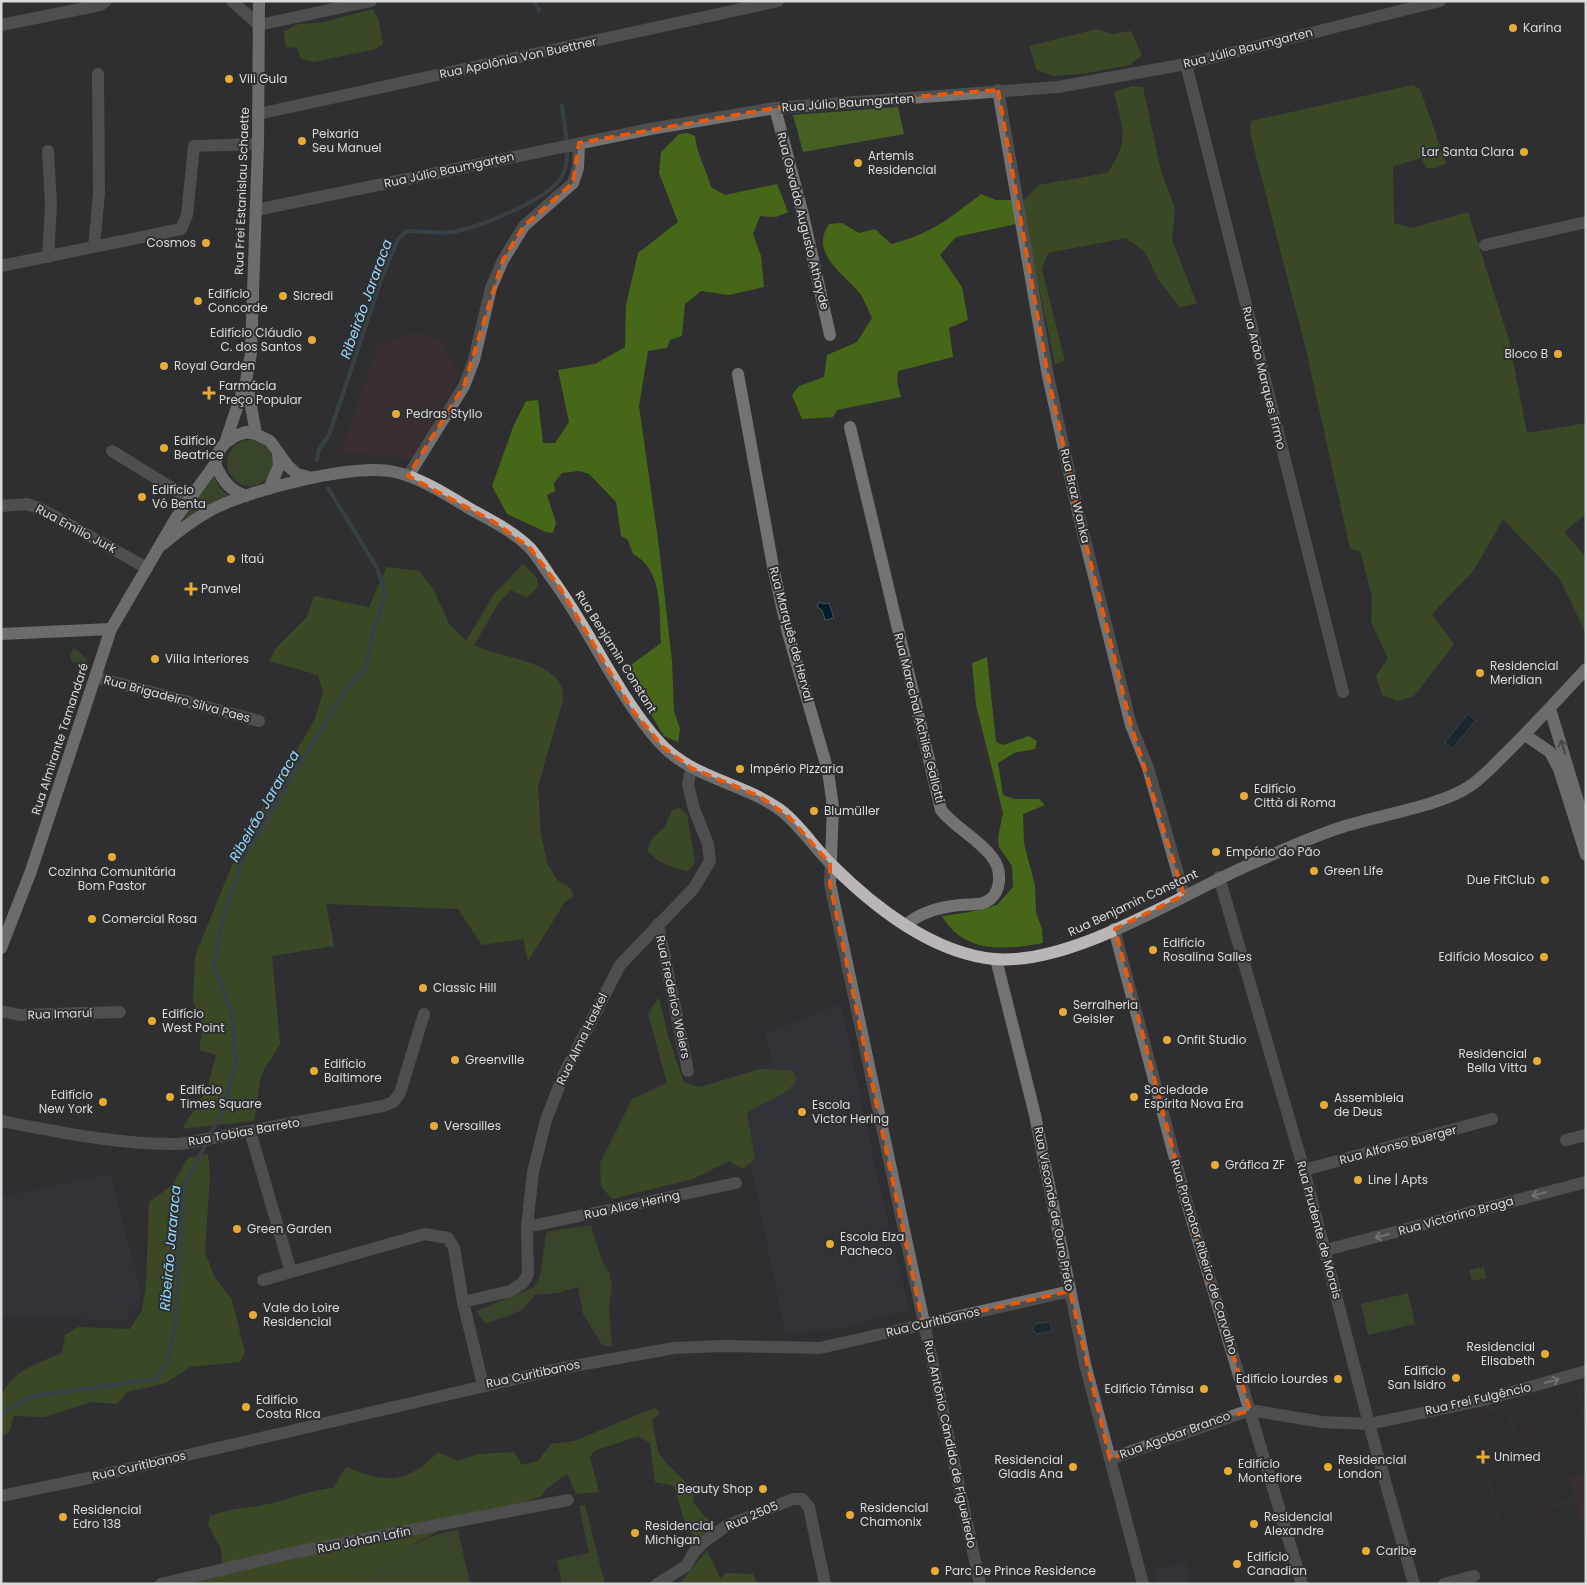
<svg xmlns="http://www.w3.org/2000/svg" width="1587" height="1585" font-family="Poppins,sans-serif">
<style>
.commercial{fill:#453034}
.built{fill:#373840}
.green{fill:#466023}
.forest{fill:#476718}
.water{fill:#001d2b;stroke:#415660}
.lines{fill:none;stroke-linecap:round;stroke-linejoin:round}
.stream{stroke:#415660;stroke-width:4}
.minor{stroke:#747372;stroke-width:12}
.major{stroke:#b9b6b5;stroke-width:12}
.oneway{stroke:#666566}
.oneway2{stroke:#c0c0c1}
.marked{fill:none;stroke:#e8590c;stroke-width:4;stroke-dasharray:10 6;stroke-linejoin:round}
.poi-dot{fill:#e8ab37;stroke:#2f2f31;stroke-width:2}
.labels{text-anchor:middle;stroke-width:4;stroke-linejoin:round;paint-order:stroke}
.poi-label{font-size:12px;fill:#d9dadb;stroke:#2f2f31;text-anchor:start}
.street-label{font-size:12px;fill:#d9dadb;stroke:#2f2f31}
.water-label{font-size:14px;font-style:italic;fill:#93d8fc;stroke:#2f2f31}
</style>
<rect width="100%" height="100%" fill="#2f2f31"/>
<path class="commercial" d="M415 332 442 342 459 376 412 459 342 452 378 346Z
M1586 1382V1385L1579 1387 1586 1420 1515 1441 1507 1406 1473 1415 1500 1520 1575 1499 1570 1477 1586 1473V1534L1576 1502 1498 1522 1471 1413 1508 1403 1517 1438 1583 1420 1576 1385Z"/>
<path class="built" d="M841 1004 876 1171 909 1309 838 1329 785 1332 734 1080 772 1063 765 1034Z
M110 1174 139 1283 140 1303 124 1321 1 1315V1197Z
M1185 1562 1191 1584H1157L1154 1571Z"/>
<path class="green" d="M898 107 904 134 803 152 793 115Z
M227 463a23 23 0 1 1 46 0a23 23 0 1 1-46 0Z
M213 475 220 488 231 498 213 502 184 519Z
M74 648 87 659 85 666 72 662 70 655Z
M591 1225 602 1261 609 1271 612 1286 609 1307 612 1347 602 1345 583 1314 578 1287 557 1293 535 1295 522 1310 486 1324 476 1311 534 1287 540 1276 546 1234 550 1231Z
M1484 1267 1486 1278 1472 1281 1469 1270Z
M1408 1293 1415 1324 1368 1335 1361 1304Z
M585 1505 605 1584H562L557 1560 589 1553 579 1506Z
M458 1530 470 1584H368L367 1577C400 1554 417 1536 458 1530Z"/>
<path class="forest" d="M373 9 379 21 383 44 376 49 313 62 301 59 297 48 286 47 284 31 299 24 319 23Z
M1097 29 1112 34 1131 31 1142 55 1130 65 1087 73 1054 76 1037 70 1029 46Z
M1413 85 1420 89 1446 163 1436 168H1427L1421 158 1393 166 1394 223 1412 228 1468 212 1509 340 1527 433 1586 423V514L1564 532 1584 555 1586 561V631L1585 632 1560 579 1503 519 1474 570 1432 614 1454 644 1414 696 1397 701 1382 695 1376 676 1388 658 1371 622 1372 596 1360 551 1350 549 1306 350 1250 133 1251 121Z
M1131 86 1143 87 1161 171 1175 209 1172 240 1197 304 1180 307 1159 281 1145 252 1126 238 1048 253 1042 269 1065 361 1055 364 1023 212 1024 200 1038 185 1107 173C1131 141 1122 128 1114 92Z
M687 133 695 136C697 155 706 169 711 187L725 195 777 184 788 212 776 217 760 216 753 234 761 256 764 287 729 295 701 291 685 304 682 336 670 340 667 348 648 351 639 406 659 547 672 661 674 711 680 729 678 742 664 736 624 670 661 643C659 613 664 570 633 554L628 540 621 536 616 502 589 474 579 471 562 473 554 483 555 491 547 495 556 523 553 533 546 532 507 514 492 486 513 427 526 401 538 400 543 443H555L569 422 558 370 595 364 625 347 626 305 638 253 678 222 659 173 661 152 679 134Z
M981 194 996 200H1013L1016 224 956 237 940 255 962 287 968 320 949 328 953 357 898 371 897 382 901 397 837 410 833 417 802 419 792 395 799 386 824 377 827 355 857 342 872 318C868 310 864 298 858 291 840 271 810 252 829 224L842 223 859 233 875 229 891 244C929 235 950 218 981 194Z
M523 564 537 578 538 586 527 598 511 590 498 604 474 645C500 659 567 660 563 700L538 786 541 833 547 863 557 880 570 888 574 896 565 902 528 961 523 939 482 945 458 909 326 904 334 946 272 956 280 1044 261 1075 254 1121 182 1129 207 1090 216 1055 199 1050 203 1025 193 1002 195 956 241 843 314 721 323 692 318 675 269 661 276 648 307 617 314 596 369 607 387 567 419 571 434 590 449 624 466 641 494 594Z
M987 657 996 742 1003 745 1029 736 1037 741 1035 749 1014 753 998 763 1003 795 1015 799H1039L1045 805 1023 814 1024 843 1035 886 1036 913 1042 929 1043 943C1005 950 964 954 942 916L970 912 997 905 1013 887 1012 866 999 847 998 837 1003 813 976 705 972 663Z
M680 808 687 814 695 863 688 871C672 868 658 863 647 850L652 839 665 826 672 810Z
M659 997 668 1036 684 1083 700 1087 760 1069 793 1071 797 1079C787 1097 763 1101 747 1113L755 1159 743 1169 729 1161 693 1179 612 1199 601 1186 600 1163 632 1099 667 1083 648 1014Z
M208 1154 210 1176 205 1252 214 1276 232 1300 245 1352 240 1362 190 1367 166 1383 127 1392 117 1404 92 1402 44 1417 14 1416 9 1433 1 1436C1 1427 0 1404 1 1397 11 1371 38 1363 62 1353L65 1335 78 1327 130 1329 142 1310 146 1284 149 1202 172 1185 188 1158Z
M654 1408 658 1410 659 1415 652 1420 658 1452 667 1464 694 1490 693 1501 704 1516 710 1520V1528L702 1536 694 1537 685 1523 674 1486 655 1482 650 1443 638 1436 594 1451 590 1457 599 1492 576 1494 567 1474 546 1489 541 1496 517 1506 442 1520 435 1533 417 1542 367 1577 368 1584H177L223 1572 221 1549 208 1524 210 1516C234 1507 249 1509 272 1503 292 1498 312 1490 333 1488L346 1467C386 1484 407 1484 438 1452L458 1461 478 1454 514 1452 522 1465 538 1461 551 1444 574 1441Z
M707 1551 721 1579 726 1573 753 1574 757 1584H679Z"/>
<path class="water" d="M819 602 825 604 829 603 834 618 825 620 822 610 817 607Z
M1468 714 1476 720 1452 749 1445 742Z
M1050 1322 1052 1331 1036 1334 1035 1331H1032L1035 1324Z"/>
<g class="lines">
<path class="stream" d="M534 1 539 10
M317 460 319 449 329 435 382 277 398 239 407 231C421 231 438 234 453 232 479 227 546 201 561 178 573 159 564 126 562 106
M210 1135 222 1113 236 1064 231 1010 214 966 222 922 242 860 347 687 366 669 372 637 385 594 377 568 328 488
M1 1414 33 1396 155 1379 167 1364 175 1329 184 1185 207 1142"/>
<path class="minor" d="M232 1 259 25 371 1
M1 25 100 5 106 1
M1186 64 1343 692
M998 90 1048 376 1079 516 1131 725 1148 768 1184 895
M775 108 803 215 830 335
M258 114 778 1
M48 151 51 205 48 257
M256 210 650 129 775 108 1058 87 1186 64 1440 1
M1485 245 1586 222
M94 247 99 193 98 74
M1 266 181 229 187 215 194 146 258 144
M738 374 774 572 788 633 828 771 833 807 830 884 980 1584
M850 427 941 810C955 828 978 838 992 857 1003 871 1002 897 983 903 976 905 967 904 960 905 941 907 920 912 906 925
M112 451 188 498
M408 476 464 386 474 360 491 288 503 260 524 226 573 183 578 168 579 143
M1 506 27 504 41 509 147 568
M95 677 259 721
M1219 877 1304 1170 1369 1424 1414 1584
M658 924 688 1071
M1114 929 1186 1200 1302 1584
M996 959 1035 1115 1085 1364 1143 1584
M1 1011 20 1015 120 1012
M1 1121C60 1132 120 1145 180 1144L383 1106 393 1102 400 1093 424 1014
M250 1131 291 1272
M1566 1140 1586 1135
M1304 1170 1492 1119
M527 1227 736 1183
M1326 1250 1586 1182
M263 1280 425 1234 448 1238 454 1248 463 1302 483 1385
M463 1302 510 1291 523 1283 528 1274 527 1227 533 1172 546 1120 563 1076 620 965 694 888 710 861 708 844 694 809 688 785 691 768
M1110 1459 1250 1410 1322 1422 1369 1424 1484 1400 1586 1371
M1 1496 89 1478 562 1368 674 1348 722 1346 820 1348 1070 1291
M161 1584 296 1552 568 1500
M657 1584 686 1566 694 1552 705 1541 726 1526 793 1499H802L809 1507 825 1584
M1444 1584 1474 1576"/>
<path class="major" d="M247 383 256 434
M225 443 246 381 251 353 258 144 259 1
M215 464C223 481 229 490 246 496
M269 489 279 466 278 452
M162 545C177 532 193 520 211 510 249 490 353 463 395 472 421 478 449 496 472 510 492 521 514 532 530 548 537 556 544 567 550 576 590 629 615 692 659 742 691 778 741 782 779 809 800 824 813 847 832 865 874 907 933 953 994 959 1072 966 1179 895 1251 864 1280 851 1309 838 1339 828 1377 815 1439 807 1470 786 1482 778 1492 767 1502 757 1531 729 1558 699 1586 669
M1 634 111 629
M1550 709 1586 828
M1525 735 1550 752 1559 769 1586 855
M1 948 31 871 111 629 176 518 215 464 219 451 225 443 235 436 246 432 256 434 270 441 288 466 297 474 312 478"/>
</g>
<defs><path id="oneway-shaft" d="M-6 0H5M1.5-3L5.5 0L1.5 3" fill="none" stroke-width="1.6" stroke-linecap="round" stroke-linejoin="round" transform="scale(1.25)"/></defs>
<use class="oneway" href="#oneway-shaft" transform="translate(1563 747) rotate(-109)"/>
<g class="oneway2">
<use href="#oneway-shaft" transform="translate(1539 1194) rotate(165)"/>
<use href="#oneway-shaft" transform="translate(1382 1236) rotate(165)"/>
<use href="#oneway-shaft" transform="translate(1552 1381) rotate(-16)"/>
</g>
<path d="M0 0H1587V1585H0ZM998 90 1048 376 1079 516 1131 725 1184 895 1115 929 1186 1200 1250 1410 1110 1459 1070 1291 923 1324 830 884V864L789 817 759 796 691 768 663 747 633 711 560 588 530 548 494 522 408 476 464 386 503 260 524 226 573 183 579 143 775 108Z" fill="#2f2f31" fill-opacity=".55" fill-rule="evenodd"/>
<path class="marked" d="M998 90 1048 376 1079 516 1131 725 1184 895 1115 929 1186 1200 1250 1410 1110 1459 1070 1291 923 1324 830 884V864L789 817 759 796 691 768 663 747 633 711 560 588 530 548 494 522 408 476 464 386 503 260 524 226 573 183 579 143 775 108Z"/>
<g class="poi-dot">
<circle cx="1513" cy="28" r="5"/>
<circle cx="229" cy="79" r="5"/>
<circle cx="302" cy="141" r="5"/>
<circle cx="1524" cy="152" r="5"/>
<circle cx="858" cy="163" r="5"/>
<circle cx="206" cy="243" r="5"/>
<circle cx="283" cy="296" r="5"/>
<circle cx="198" cy="301" r="5"/>
<circle cx="312" cy="340" r="5"/>
<circle cx="1558" cy="354" r="5"/>
<circle cx="164" cy="366" r="5"/>
<path d="M206.5 385.5h5v5h5v5h-5v5h-5v-5h-5v-5h5z"/>
<circle cx="396" cy="414" r="5"/>
<circle cx="164" cy="448" r="5"/>
<circle cx="142" cy="497" r="5"/>
<circle cx="231" cy="559" r="5"/>
<path d="M188.5 581.5h5v5h5v5h-5v5h-5v-5h-5v-5h5z"/>
<circle cx="155" cy="659" r="5"/>
<circle cx="1480" cy="673" r="5"/>
<circle cx="740" cy="769" r="5"/>
<circle cx="1244" cy="796" r="5"/>
<circle cx="814" cy="811" r="5"/>
<circle cx="1216" cy="852" r="5"/>
<circle cx="112" cy="857" r="5"/>
<circle cx="1314" cy="871" r="5"/>
<circle cx="1545" cy="880" r="5"/>
<circle cx="92" cy="919" r="5"/>
<circle cx="1153" cy="950" r="5"/>
<circle cx="1544" cy="957" r="5"/>
<circle cx="423" cy="988" r="5"/>
<circle cx="1063" cy="1012" r="5"/>
<circle cx="152" cy="1021" r="5"/>
<circle cx="1167" cy="1040" r="5"/>
<circle cx="455" cy="1060" r="5"/>
<circle cx="1537" cy="1061" r="5"/>
<circle cx="314" cy="1071" r="5"/>
<circle cx="170" cy="1097" r="5"/>
<circle cx="1134" cy="1097" r="5"/>
<circle cx="103" cy="1102" r="5"/>
<circle cx="1324" cy="1105" r="5"/>
<circle cx="802" cy="1112" r="5"/>
<circle cx="434" cy="1126" r="5"/>
<circle cx="1215" cy="1165" r="5"/>
<circle cx="1358" cy="1180" r="5"/>
<circle cx="237" cy="1229" r="5"/>
<circle cx="830" cy="1244" r="5"/>
<circle cx="253" cy="1315" r="5"/>
<circle cx="1545" cy="1354" r="5"/>
<circle cx="1456" cy="1378" r="5"/>
<circle cx="1338" cy="1379" r="5"/>
<circle cx="1204" cy="1389" r="5"/>
<circle cx="246" cy="1407" r="5"/>
<path d="M1480.5 1449.5h5v5h5v5h-5v5h-5v-5h-5v-5h5z"/>
<circle cx="1073" cy="1467" r="5"/>
<circle cx="1328" cy="1467" r="5"/>
<circle cx="1228" cy="1471" r="5"/>
<circle cx="763" cy="1489" r="5"/>
<circle cx="850" cy="1515" r="5"/>
<circle cx="63" cy="1517" r="5"/>
<circle cx="1254" cy="1524" r="5"/>
<circle cx="635" cy="1533" r="5"/>
<circle cx="1366" cy="1551" r="5"/>
<circle cx="1237" cy="1564" r="5"/>
<circle cx="935" cy="1571" r="5"/>
</g>
<g class="labels">
<g class="poi-label">
<text x="1523" y="32">Karina</text>
<text x="239" y="83">Vili Gula</text>
<text x="312" y="138">Peixaria<tspan x="312" dy="14">Seu Manuel</tspan></text>
<text x="1514" y="156" text-anchor="end">Lar Santa Clara</text>
<text x="868" y="160">Artemis<tspan x="868" dy="14">Residencial</tspan></text>
<text x="196" y="247" text-anchor="end">Cosmos</text>
<text x="208" y="298">Edifício<tspan x="208" dy="14">Concorde</tspan></text>
<text x="293" y="300">Sicredi</text>
<text x="302" y="337" text-anchor="end">Edifício Cláudio<tspan x="302" dy="14">C. dos Santos</tspan></text>
<text x="1548" y="358" text-anchor="end">Bloco B</text>
<text x="174" y="370">Royal Garden</text>
<text x="219" y="390">Farmácia<tspan x="219" dy="14">Preço Popular</tspan></text>
<text x="406" y="418">Pedras Styllo</text>
<text x="174" y="445">Edifício<tspan x="174" dy="14">Beatrice</tspan></text>
<text x="152" y="494">Edifício<tspan x="152" dy="14">Vó Benta</tspan></text>
<text x="241" y="563">Itaú</text>
<text x="201" y="593">Panvel</text>
<text x="165" y="663">Villa Interiores</text>
<text x="1490" y="670">Residencial<tspan x="1490" dy="14">Meridian</tspan></text>
<text x="750" y="773">Império Pizzaria</text>
<text x="1254" y="793">Edifício<tspan x="1254" dy="14">Città di Roma</tspan></text>
<text x="824" y="815">Blumüller</text>
<text x="1226" y="856">Empório do Pão</text>
<text x="1324" y="875">Green Life</text>
<text x="112" y="876" text-anchor="middle">Cozinha Comunitária<tspan x="112" dy="14">Bom Pastor</tspan></text>
<text x="1535" y="884" text-anchor="end">Due FitClub</text>
<text x="102" y="923">Comercial Rosa</text>
<text x="1163" y="947">Edifício<tspan x="1163" dy="14">Rosalina Salles</tspan></text>
<text x="1534" y="961" text-anchor="end">Edifício Mosaico</text>
<text x="433" y="992">Classic Hill</text>
<text x="1073" y="1009">Serralheria<tspan x="1073" dy="14">Geisler</tspan></text>
<text x="162" y="1018">Edifício<tspan x="162" dy="14">West Point</tspan></text>
<text x="1177" y="1044">Onfit Studio</text>
<text x="1527" y="1058" text-anchor="end">Residencial<tspan x="1527" dy="14">Bella Vitta</tspan></text>
<text x="465" y="1064">Greenville</text>
<text x="324" y="1068">Edifício<tspan x="324" dy="14">Baltimore</tspan></text>
<text x="180" y="1094">Edifício<tspan x="180" dy="14">Times Square</tspan></text>
<text x="1144" y="1094">Sociedade<tspan x="1144" dy="14">Espírita Nova Era</tspan></text>
<text x="93" y="1099" text-anchor="end">Edifício<tspan x="93" dy="14">New York</tspan></text>
<text x="1334" y="1102">Assembleia<tspan x="1334" dy="14">de Deus</tspan></text>
<text x="812" y="1109">Escola<tspan x="812" dy="14">Victor Hering</tspan></text>
<text x="444" y="1130">Versailles</text>
<text x="1225" y="1169">Gráfica ZF</text>
<text x="1368" y="1184">Line | Apts</text>
<text x="247" y="1233">Green Garden</text>
<text x="840" y="1241">Escola Elza<tspan x="840" dy="14">Pacheco</tspan></text>
<text x="263" y="1312">Vale do Loire<tspan x="263" dy="14">Residencial</tspan></text>
<text x="1535" y="1351" text-anchor="end">Residencial<tspan x="1535" dy="14">Elisabeth</tspan></text>
<text x="1446" y="1375" text-anchor="end">Edifício<tspan x="1446" dy="14">San Isidro</tspan></text>
<text x="1328" y="1383" text-anchor="end">Edifício Lourdes</text>
<text x="1194" y="1393" text-anchor="end">Edifício Tâmisa</text>
<text x="256" y="1404">Edifício<tspan x="256" dy="14">Costa Rica</tspan></text>
<text x="1494" y="1461">Unimed</text>
<text x="1063" y="1464" text-anchor="end">Residencial<tspan x="1063" dy="14">Gladis Ana</tspan></text>
<text x="1338" y="1464">Residencial<tspan x="1338" dy="14">London</tspan></text>
<text x="1238" y="1468">Edifício<tspan x="1238" dy="14">Montefiore</tspan></text>
<text x="753" y="1493" text-anchor="end">Beauty Shop</text>
<text x="860" y="1512">Residencial<tspan x="860" dy="14">Chamonix</tspan></text>
<text x="73" y="1514">Residencial<tspan x="73" dy="14">Edro 138</tspan></text>
<text x="1264" y="1521">Residencial<tspan x="1264" dy="14">Alexandre</tspan></text>
<text x="645" y="1530">Residencial<tspan x="645" dy="14">Michigan</tspan></text>
<text x="1376" y="1555">Caribe</text>
<text x="1247" y="1561">Edifício<tspan x="1247" dy="14">Canadian</tspan></text>
<text x="945" y="1575">Parc De Prince Residence</text>
</g>
<g class="street-label">
<text transform="translate(1248 48) rotate(-14)" y="4">Rua Júlio Baumgarten</text>
<text transform="translate(518 58) rotate(-12)" y="4">Rua Apolônia Von Buettner</text>
<text transform="translate(848 103) rotate(-4)" y="4">Rua Júlio Baumgarten</text>
<text transform="translate(449 170) rotate(-12)" y="4">Rua Júlio Baumgarten</text>
<text transform="translate(242 191) rotate(-88)" y="4">Rua Frei Estanislau Schaette</text>
<text transform="translate(803 221) rotate(76)" y="4">Rua Osvaldo Augusto Athayde</text>
<text transform="translate(1264 378) rotate(76)" y="4">Rua Arão Marques Firmo</text>
<text transform="translate(1075 496) rotate(77)" y="4">Rua Braz Wanka</text>
<text transform="translate(76 529) rotate(28)" y="4">Rua Emílio Jurk</text>
<text transform="translate(791 634) rotate(75)" y="4">Rua Marquês de Herval</text>
<text transform="translate(616 652) rotate(58)" y="4">Rua Benjamin Constant</text>
<text transform="translate(177 699) rotate(15)" y="4">Rua Brigadeiro Silva Paes</text>
<text transform="translate(919 718) rotate(76)" y="4">Rua Marechal Achiles Gallotti</text>
<text transform="translate(60 739) rotate(-72)" y="4">Rua Almirante Tamandaré</text>
<text transform="translate(1133 903) rotate(-25)" y="4">Rua Benjamin Constant</text>
<text transform="translate(673 997) rotate(78)" y="4">Rua Frederico Weiers</text>
<text transform="translate(60 1014) rotate(-2)" y="4">Rua Imaruí</text>
<text transform="translate(582 1039) rotate(-64)" y="4">Rua Alma Haskel</text>
<text transform="translate(244 1132) rotate(-10)" y="4">Rua Tobias Barreto</text>
<text transform="translate(1398 1145) rotate(-15)" y="4">Rua Alfonso Buerger</text>
<text transform="translate(632 1205) rotate(-12)" y="4">Rua Alice Hering</text>
<text transform="translate(1054 1209) rotate(79)" y="4">Rua Visconde de Ouro Preto</text>
<text transform="translate(1456 1216) rotate(-15)" y="4">Rua Victorino Braga</text>
<text transform="translate(1319 1230) rotate(75)" y="4">Rua Prudente de Morais</text>
<text transform="translate(1204 1257) rotate(73)" y="4">Rua Promotor Ribeiro de Carvalho</text>
<text transform="translate(933 1322) rotate(-13)" y="4">Rua Curitibanos</text>
<text transform="translate(533 1374) rotate(-12)" y="4">Rua Curitibanos</text>
<text transform="translate(1478 1399) rotate(-13)" y="4">Rua Frei Fulgêncio</text>
<text transform="translate(1175 1435) rotate(-20)" y="4">Rua Agobar Branco</text>
<text transform="translate(950 1444) rotate(78)" y="4">Rua Antônio Cândido de Figueiredo</text>
<text transform="translate(139 1466) rotate(-13)" y="4">Rua Curitibanos</text>
<text transform="translate(752 1516) rotate(-23)" y="4">Rua 2505</text>
<text transform="translate(364 1540) rotate(-11)" y="4">Rua Johan Lafin</text>
</g>
<g class="water-label">
<text transform="translate(366 299) rotate(-70)" y="5">Ribeirão Jararaca</text>
<text transform="translate(264 806) rotate(-60)" y="5">Ribeirão Jararaca</text>
<text transform="translate(170 1248) rotate(-85)" y="5">Ribeirão Jararaca</text>
</g>
</g>
<rect width="1587" height="1585" fill="none" stroke="#d9dadb" stroke-width="5"/>
</svg>
